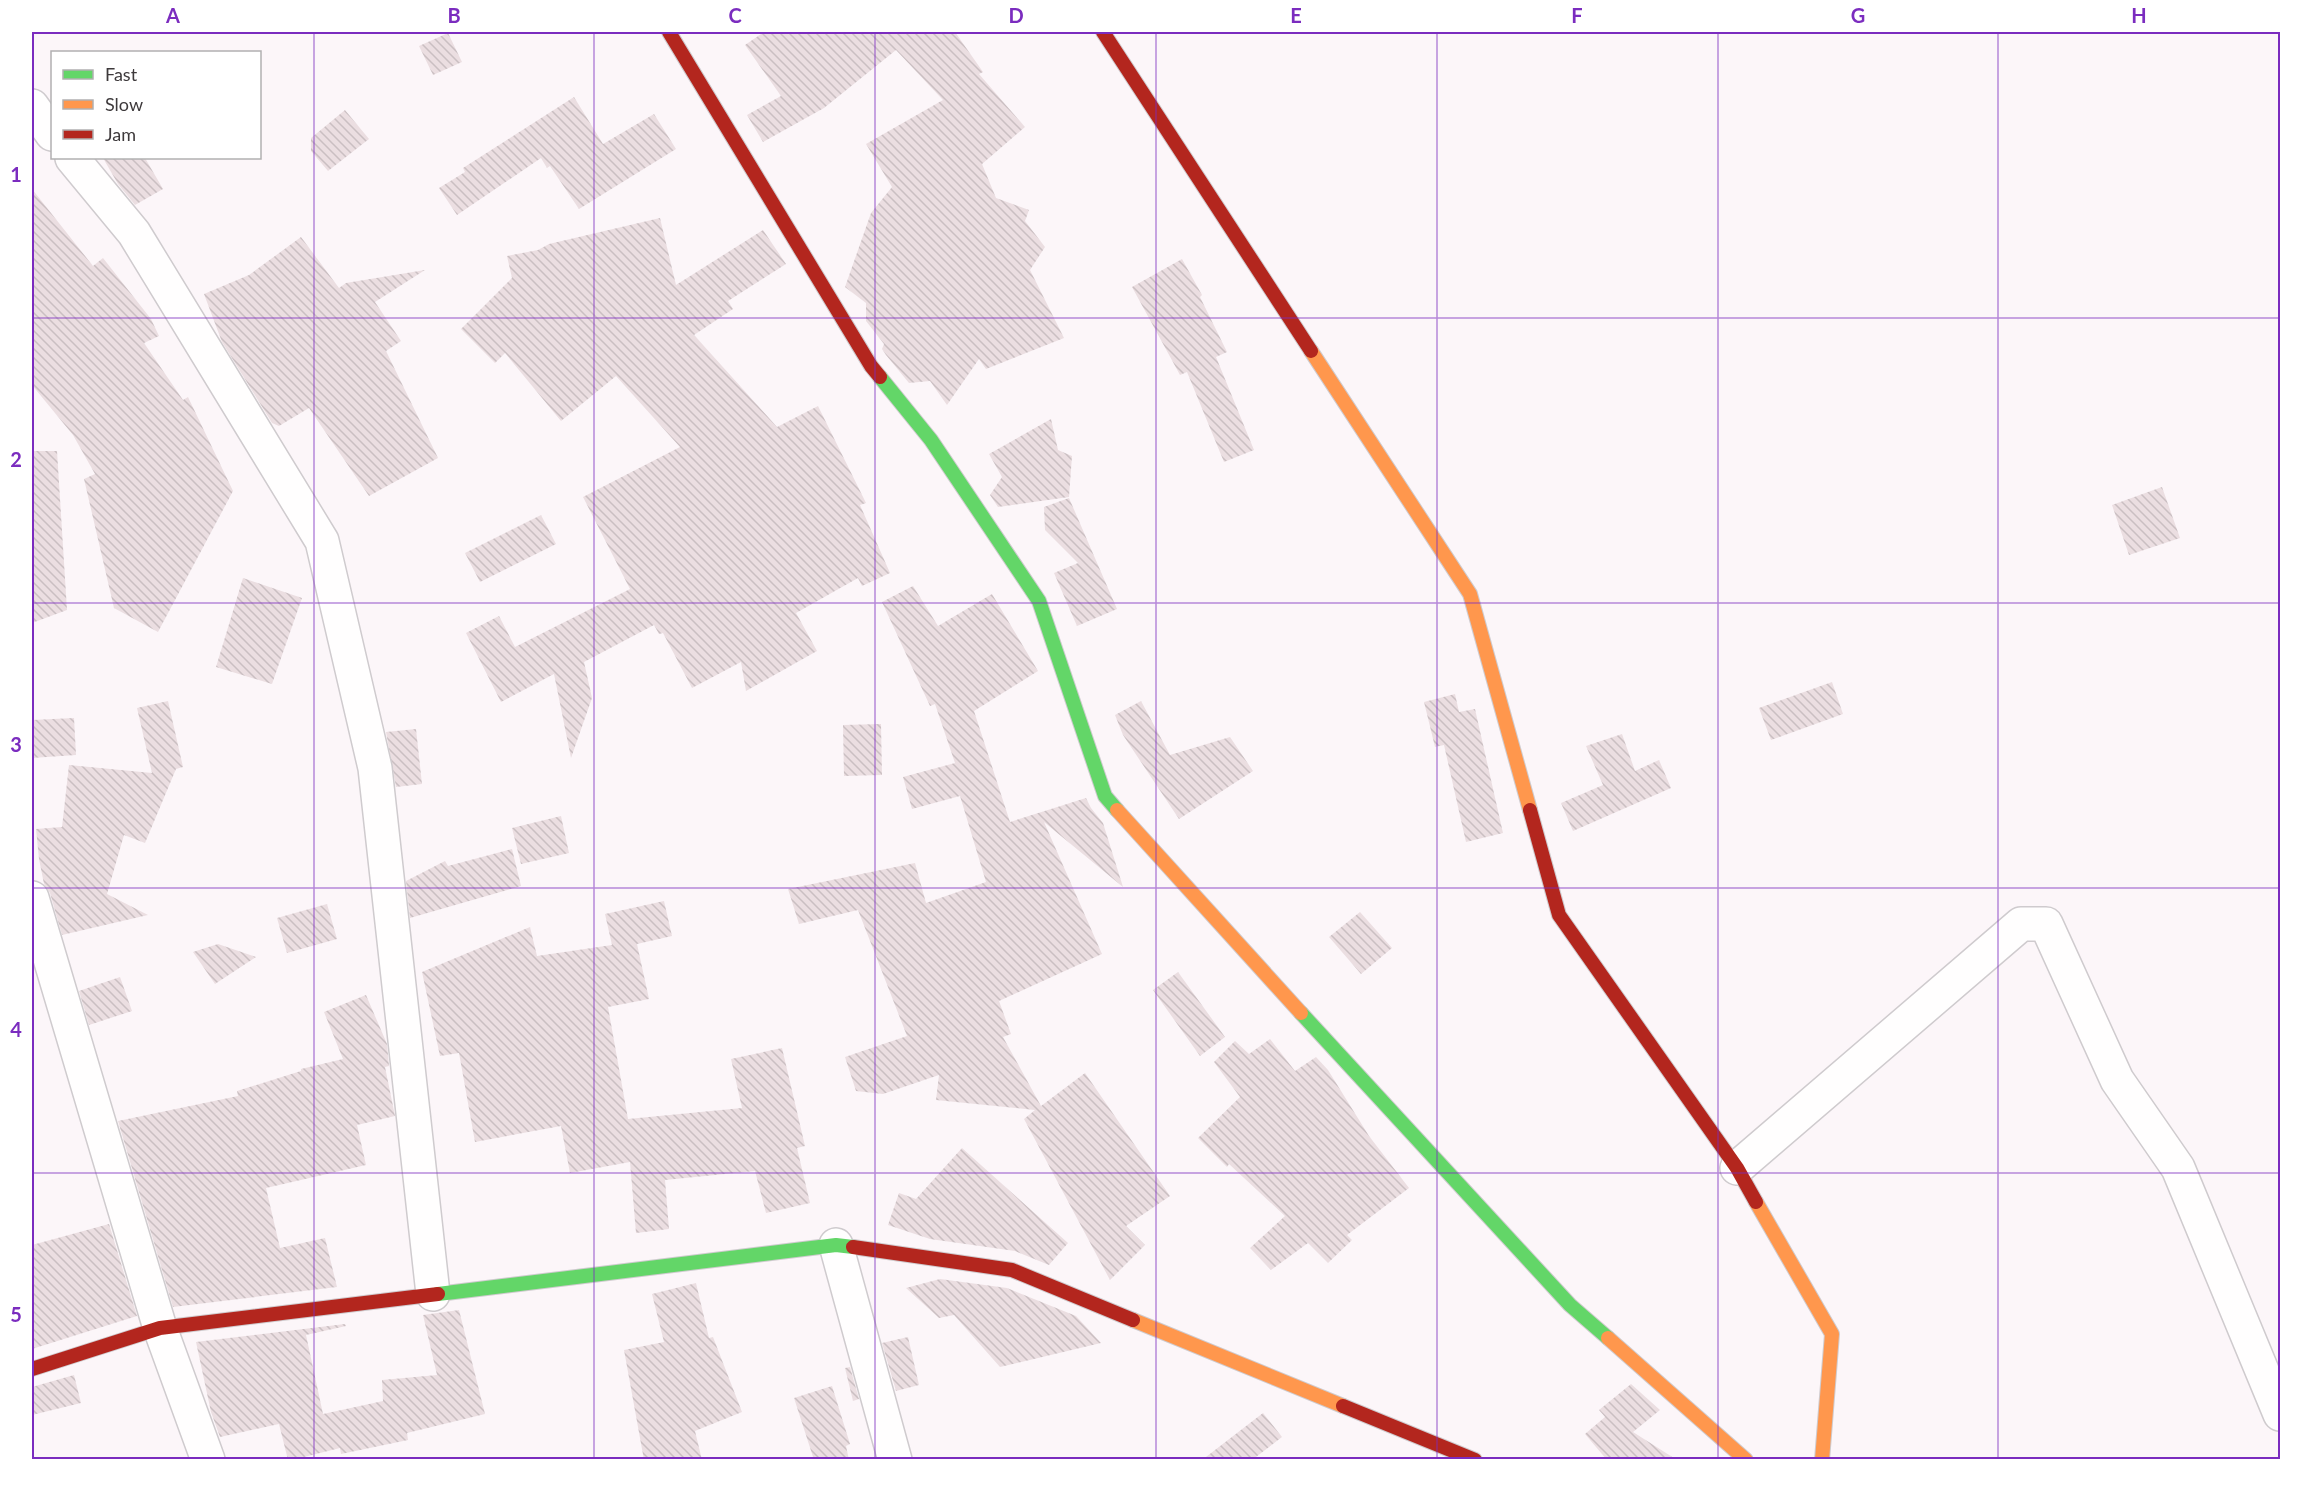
<svg xmlns="http://www.w3.org/2000/svg" width="2312" height="1491" font-family="Lato,sans-serif">
<style>
.building{fill:url(#building-back-hatch)}
.lines{fill:none;stroke-linecap:round;stroke-linejoin:round}
.street-casing{stroke:#cfcbce;stroke-width:36}
.fast-casing{stroke:#cfcbce;stroke-width:16}
.slow-casing{stroke:#cfcbce;stroke-width:16}
.jam-casing{stroke:#cfcbce;stroke-width:16}
.street{stroke:#fffefe;stroke-width:33}
.fast{stroke:#63d668;stroke-width:14}
.slow{stroke:#ff974d;stroke-width:14}
.jam{stroke:#b3261e;stroke-width:14}
.grid{fill:none;stroke:#7b2cbf;stroke-width:1.5;stroke-opacity:0.55}
.neatline{fill:none;stroke:#7b2cbf;stroke-width:2}
.grid-label{font-size:20px;text-anchor:middle;font-weight:bold;fill:#7b2cbf}
</style>
<defs>
<pattern id="building-back-hatch" width="6" height="6" patternUnits="userSpaceOnUse" patternTransform="scale(1.5)"><rect width="6" height="6" fill="#ebdee1"/><path d="M-1 5l2 2M0 0l6 6M5-1l2 2" fill="none" stroke="#cabfc2"/></pattern>
</defs>
<rect width="100%" height="100%" fill="#fcf6f9"/>
<path class="building" d="M764 32H955L983 72 979 74 1025 127 982 164 996 198 1029 210 1025 221 1045 247 1030 270 1064 338 986 369 979 359 947 405 930 381 909 383 886 355 882 349 884 344 866 321V303L845 287 871 213 892 187 866 144 943 100 896 50 824 108 763 142 747 115 781 96 745 45Z
M448 33 462 62 433 75 419 46Z
M574 97 603 144 654 114 676 149 579 209 550 166 547 168 541 158 457 215 439 188 465 172 463 168Z
M345 110 369 139 328 171 311 151V138Z
M103 158H145L163 189 135 205 118 184Z
M32 189 93 266 103 258 151 319 159 336 144 343 183 400 188 397 233 491 158 632 114 608 84 479 95 474 73 435 32 385Z
M660 218 676 285 763 230 786 264 728 301 733 309 694 335 777 427 818 406 866 503 860 505 890 573 862 586 858 578 796 613 817 651 746 691 741 662 692 688 663 633 659 634 654 625 584 662 592 698 571 758 554 674 501 702 466 633 499 616 515 647 630 589 583 497 680 447 616 376 561 421 505 353 495 363 461 329 512 278 507 256 538 250 549 244Z
M301 237 339 288 346 283 425 270 375 302 401 341 386 351 438 458 369 496 309 408 279 426 272 423 222 342 204 294 249 275Z
M1182 259 1202 295 1200 297 1227 352 1216 357 1254 450 1224 462 1187 372 1180 375 1132 287Z
M1051 419 1058 450 1072 456 1069 497 998 507 990 495 1002 477 989 454Z
M32 451H57L67 610 32 623Z
M2162 487 2180 538 2129 555 2112 505Z
M1069 498 1117 609 1077 626 1054 573 1078 563 1045 530 1044 507Z
M541 515 556 544 480 582 465 553Z
M243 578 302 598 272 684 216 667Z
M913 586 938 626 992 594 1038 671 974 711 1010 822 1086 798 1091 808 1103 823 1123 887 1044 822 1102 954 999 1001 1011 1034 1003 1037 1041 1106 1085 1073 1170 1196 1126 1226 1145 1245 1110 1280 1024 1119 1035 1110 936 1100 939 1075 883 1094 856 1091 845 1057 907 1036 858 910 799 924 788 889 915 863 926 903 986 882 960 796 912 809 903 777 955 763 935 704 930 706 882 602Z
M1832 682 1843 714 1771 740 1759 708Z
M1455 694 1459 712 1475 709 1503 833 1466 842 1444 745 1435 747 1424 702Z
M168 701 183 767 176 769 145 843 124 835 107 894 148 915 62 935 50 893 44 884 39 859 36 829 62 827 69 765 152 773 137 708Z
M1141 701 1170 755 1230 737 1253 771 1179 819 1123 735 1115 715Z
M74 718 76 755 32 758V720Z
M881 724 882 775 844 776 843 725Z
M416 729 422 784 396 787 386 732Z
M1622 734 1635 771 1659 760 1671 788 1573 831 1561 803 1603 785 1586 746Z
M561 816 569 853 521 864 512 828Z
M512 849 521 886 410 918 406 881 445 861 448 866Z
M664 901 672 936 637 944 649 999 608 1007 628 1119 742 1108 731 1059 782 1048 805 1146 797 1148 810 1203 766 1213 755 1171 665 1180 669 1229 636 1233 630 1162 570 1173 561 1126 475 1142 459 1053 440 1056 422 972 530 927 537 956 612 945 605 914Z
M327 904 337 939 287 953 277 918Z
M1360 912 1392 948 1361 974 1329 937Z
M218 944 256 957 215 984 193 952Z
M1178 972 1225 1037 1200 1056 1153 990Z
M120 977 132 1011 89 1025 79 991Z
M366 995 387 1044 389 1066 385 1067 395 1116 357 1125 366 1165 266 1188 280 1248 325 1238 337 1287 173 1307 118 1121 238 1096 237 1091 301 1071V1069L343 1059 324 1012Z
M1270 1039 1295 1071 1316 1057 1328 1070 1369 1136 1409 1188 1347 1235 1352 1240 1328 1263 1308 1243 1271 1270 1250 1248 1285 1216 1229 1164 1227 1167 1198 1138 1240 1097 1214 1062 1235 1041 1249 1054Z
M962 1148 1068 1243 1049 1265 1015 1251 930 1239 888 1225 899 1193 916 1199Z
M109 1224 137 1316 32 1349V1245Z
M940 1279 1007 1288 1076 1316 1101 1343 1000 1367 954 1315 939 1318 906 1288Z
M696 1283 709 1338 713 1337 742 1412 695 1431 702 1460H644L624 1350 664 1342 652 1294Z
M459 1310 485 1414 407 1433 408 1440 341 1454 340 1448 292 1460H288L279 1424 220 1437 211 1412 196 1342 345 1324 346 1326 306 1335 323 1414 383 1401 382 1380 437 1375 423 1315Z
M908 1337 919 1385 896 1391 882 1343Z
M850 1367 859 1399 853 1401 845 1368Z
M74 1375 81 1403 32 1415V1387Z
M1631 1384 1660 1410 1633 1432 1677 1460H1607L1585 1434 1605 1417 1599 1410Z
M832 1386 850 1444 846 1446 849 1460H814L794 1398Z
M1263 1413 1282 1437 1252 1460H1202Z"/>
<g class="lines">
<g class="street-casing">
<path id="street" d="M32 106 52 134
M72 158 134 233 322 541 375 768 433 1294
M32 898 160 1328 208 1460
M1737 1168 2021 924H2046L2117 1080 2178 1168 2280 1414
M836 1245 895 1460"/>
</g>
<g class="fast-casing">
<path id="fast" d="M880 377 931 440 1039 601 1105 796 1117 810
M1301 1013 1570 1305 1608 1338
M438 1294 836 1245 853 1247"/>
</g>
<g class="slow-casing">
<path id="slow" d="M1311 351 1470 594 1530 810
M1117 810 1301 1013
M1756 1202 1832 1334 1822 1460
M1133 1320 1343 1406
M1608 1338 1746 1460"/>
</g>
<g class="jam-casing">
<path id="jam" d="M669 32 871 366 880 377
M1103 32 1311 351
M1530 810 1559 915 1737 1168 1756 1202
M853 1247 1012 1270 1133 1320
M32 1369 160 1328 438 1294
M1343 1406 1475 1460"/>
</g>
<use href="#street" class="street"/>
<use href="#fast" class="fast"/>
<use href="#slow" class="slow"/>
<use href="#jam" class="jam"/>
</g>
<path class="grid" d="M314 32V1460M594 32V1460M875 32V1460M1156 32V1460M1437 32V1460M1718 32V1460M1998 32V1460M32 318H2280M32 603H2280M32 888H2280M32 1173H2280"/>
<rect width="2312" height="1491" fill="none" stroke="#ffffff" stroke-width="66"/>
<rect x="51" y="51" width="210" height="108" fill="#ffffff" stroke="#b1b0b1" stroke-width="1.5"/>
<rect x="63" y="70" width="30" height="9" fill="#63d668" stroke="#b1b0b1" stroke-width="1.5"/>
<text x="105" y="81" font-size="18" fill="#3d393b">Fast</text>
<rect x="63" y="100" width="30" height="9" fill="#ff974d" stroke="#b1b0b1" stroke-width="1.5"/>
<text x="105" y="111" font-size="18" fill="#3d393b">Slow</text>
<rect x="63" y="130" width="30" height="9" fill="#b3261e" stroke="#b1b0b1" stroke-width="1.5"/>
<text x="105" y="141" font-size="18" fill="#3d393b">Jam</text>
<rect x="33" y="33" width="2246" height="1425" class="neatline"/>
<g class="grid-label">
<text x="173" y="23">A</text>
<text x="454" y="23">B</text>
<text x="735" y="23">C</text>
<text x="1016" y="23">D</text>
<text x="1296" y="23">E</text>
<text x="1577" y="23">F</text>
<text x="1858" y="23">G</text>
<text x="2139" y="23">H</text>
<text x="16" y="182">1</text>
<text x="16" y="467">2</text>
<text x="16" y="752">3</text>
<text x="16" y="1037">4</text>
<text x="16" y="1322">5</text>
</g>
</svg>
